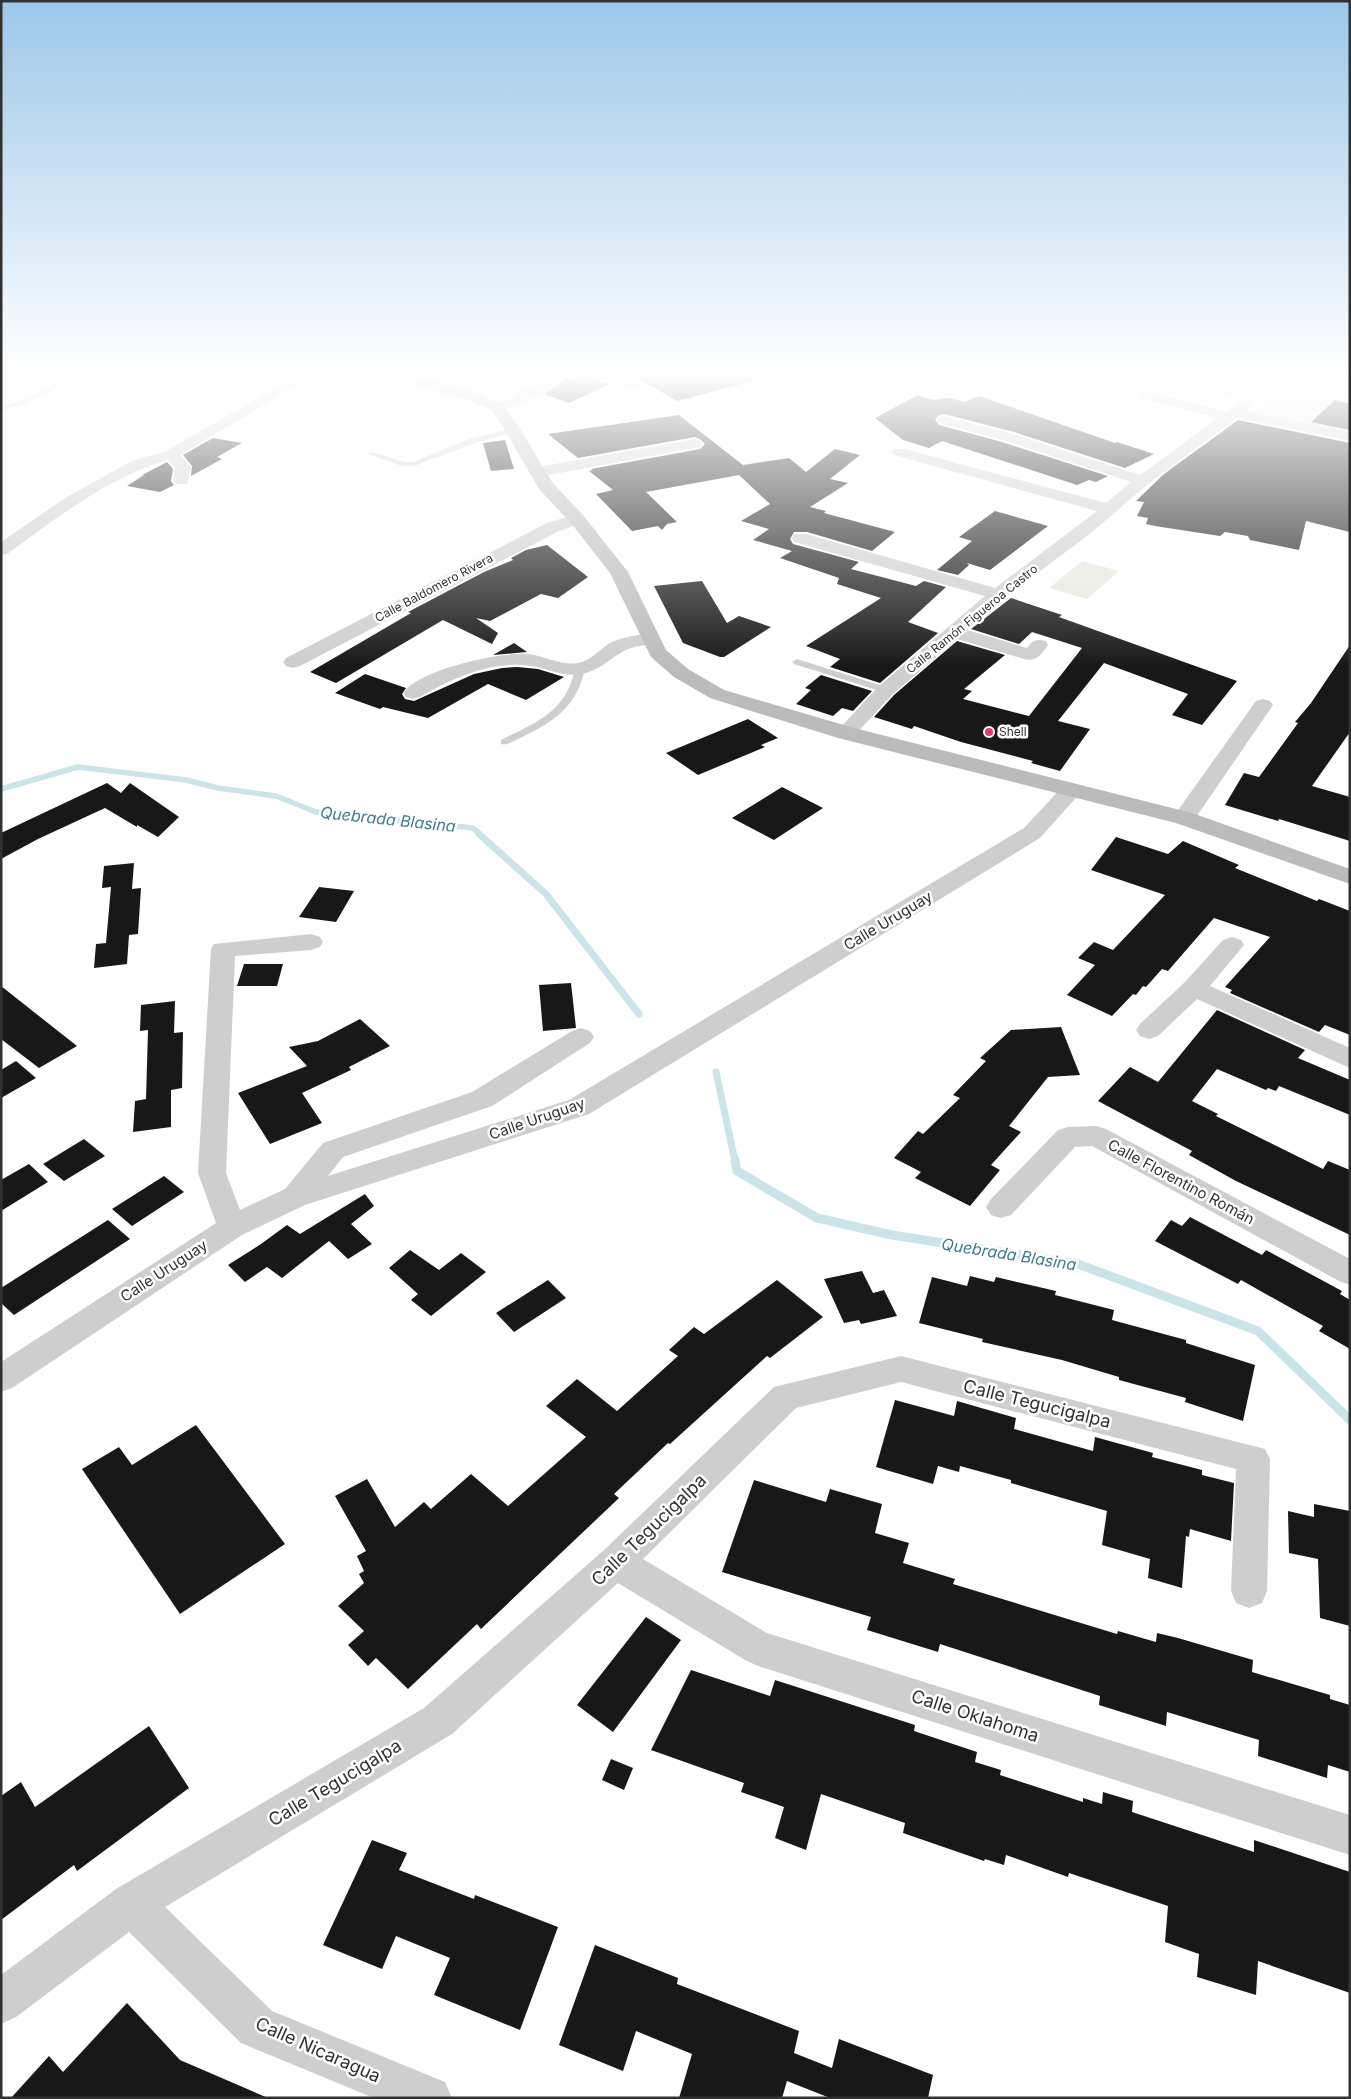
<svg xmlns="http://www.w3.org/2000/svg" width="1351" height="2099" font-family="Inter,sans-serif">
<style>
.green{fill:#e6eadd}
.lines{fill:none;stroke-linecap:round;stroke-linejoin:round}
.stream-far2{stroke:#cae4ea;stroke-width:5.5}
.stream-far1{stroke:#cae4ea;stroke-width:7}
.stream{stroke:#cae4ea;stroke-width:9}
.building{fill:#181818}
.lane{fill:#cecece;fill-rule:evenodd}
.street{fill:#cecece;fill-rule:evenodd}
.secondary{fill:#bbb;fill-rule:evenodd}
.poi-dot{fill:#e03a68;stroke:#fff;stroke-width:2}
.labels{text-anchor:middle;stroke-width:5;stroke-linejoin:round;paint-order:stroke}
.far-street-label{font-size:12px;fill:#313131;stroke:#fff}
.far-poi-label{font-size:12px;fill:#313131;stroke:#fff;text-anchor:start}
.street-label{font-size:15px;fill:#313131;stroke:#fff}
.water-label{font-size:16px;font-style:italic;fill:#3e7c8b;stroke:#fff}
.near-street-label{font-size:18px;fill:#313131;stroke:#fff}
</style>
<rect width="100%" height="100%" fill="#fff"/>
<path class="green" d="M1170 374H1350V434L1252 413 1251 410 1265 405 1161 380Z
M1082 561 1119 571 1087 599 1049 588Z"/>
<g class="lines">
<path class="stream-far2" d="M1 789 78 767 186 780 218 788 276 796 316 812 473 828 481 835"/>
<path class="stream-far1" d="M479 834 546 894 639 1014
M716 1072 735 1161"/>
<path class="stream" d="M735 1160 737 1171 817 1218 892 1235 1078 1264 1258 1331 1350 1420"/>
</g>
<path class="building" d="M578 374H590L593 379 610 384 569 403 544 394 564 380Z
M618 374H752L753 381 677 401 641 380 628 375Z
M918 395 934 400 949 398 965 402 979 396 1115 443 1117 442 1154 454 1125 468 1014 432 944 414 939 415 935 419 939 425 1002 442 1108 476 1096 482 1089 480 1077 485 942 441 929 448 903 440 875 418Z
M1335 400 1350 404V430L1311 422Z
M679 415 743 465 789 458 806 472 835 449 860 455 830 479 848 483 810 507 826 511 824 513 895 532 872 551 807 532H794L790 539 793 544 859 562 851 569 916 586 924 581 946 587 908 622 938 633 880 683 830 667 840 659 806 646 881 598 837 584 839 578 780 558 792 551 753 540 769 529 741 521 770 504 739 475 646 492 677 522 667 524 662 530 658 526 632 531 596 494 613 490 589 471 593 470 591 469 700 449 705 444 701 440 695 437 578 458 548 434Z
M1238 420 1350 443V532L1306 521 1299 550 1250 540 1248 536 1225 532 1220 536 1155 526 1146 524 1148 518 1137 516 1144 502 1136 501 1164 474Z
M213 438 242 443 217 457 222 459 191 476 192 466 183 455Z
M505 440 514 469 491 471 483 443Z
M167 462 173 469 171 481 174 485 160 492 127 486 144 475H142Z
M995 511 1048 526 990 570 967 563 969 565 958 575 937 570 972 541 959 537Z
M547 545 588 577 558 598 541 594 490 621 476 618 498 633 492 644 443 620 336 683 310 672 411 613 408 612 484 572 513 560 511 558 526 550Z
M702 581 727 623 739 616 771 627 724 657H720L683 643 654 586Z
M1011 598 1062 615 1059 617 1237 681 1202 725 1172 715 1188 694 1104 663 1058 721 1090 729 1060 771 1031 763 1033 761 961 742 914 726 912 729 874 717 894 695 957 641 1005 655 964 689 972 691 963 699 1029 716 1082 648 1032 632 1019 644 971 629Z
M514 643 527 652 493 655Z
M1350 645V732L1312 786 1350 797V841L1279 819 1278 821 1225 805 1244 773 1259 777 1298 723 1295 722 1311 703Z
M517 667 538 669 564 677 526 700 488 684 428 718 383 707 380 709 335 693 365 674 406 688 402 694 405 699 414 701 474 674 502 668Z
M821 675 872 691 853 711 842 708 833 716 796 704 811 690 805 688Z
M748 719 778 738 761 745 765 747 698 775 666 753Z
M107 783 121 793 130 783 179 817 158 837 137 825V827L105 808 38 839 1 859V833Z
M782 787 823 808 774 840 732 818Z
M1116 837 1168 854 1183 841 1239 865 1235 868 1317 901 1319 899 1350 911V1035L1325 1025 1319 1032 1230 993 1232 990 1225 987 1270 937 1214 918 1168 971 1162 969 1146 987 1143 986 1136 995 1133 994 1112 1016 1067 995 1095 965 1078 958 1094 942 1113 950 1165 895 1091 870Z
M134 863 132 889 141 888 138 934 129 935 127 964 94 968 96 944 106 943 111 887 102 888 104 866Z
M319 887 354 891 336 922 299 917Z
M244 964H283L277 986H237Z
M571 983 576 1028 543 1031 539 985Z
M1 986 77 1046 39 1068 1 1039Z
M175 1001 174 1033 183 1032 182 1088 171 1090V1127L133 1132 135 1101 146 1099 148 1030 140 1031 141 1005Z
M1217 1010 1305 1050 1298 1058 1350 1080V1115L1279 1086 1276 1091 1268 1088 1266 1090 1217 1069 1192 1101 1218 1114 1216 1116 1323 1169 1328 1161 1350 1170V1235L1236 1181 1189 1155 1192 1151 1098 1101 1130 1067 1158 1082Z
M360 1019 390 1046 349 1067 351 1070 302 1093 322 1123 270 1144 238 1093 307 1066 289 1047 318 1041Z
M1061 1027 1080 1075 1048 1077 1009 1126 1021 1132 991 1165 1000 1170 970 1206 915 1178 921 1172 894 1158 918 1131 923 1134 960 1098 953 1095 986 1061 980 1058 1011 1030Z
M16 1061 36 1078 1 1098V1070Z
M84 1139 105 1156 64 1181 43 1164Z
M29 1164 48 1182 1 1211V1180Z
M164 1176 184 1192 132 1226 112 1209Z
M365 1194 374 1206 351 1224 372 1244 348 1259 329 1241 282 1278 267 1267 245 1282 228 1265 261 1244 287 1225 300 1234Z
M1190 1217 1262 1255 1266 1250 1342 1291 1340 1294 1350 1300V1349L1319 1331 1323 1326 1241 1280 1238 1284 1155 1241 1171 1220 1182 1226Z
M108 1220 130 1239 14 1315 1 1303V1288Z
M410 1250 439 1270 461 1253 486 1272 431 1316 411 1300 418 1294 389 1268Z
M862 1271 873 1293 884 1290 897 1316 861 1324 859 1320 844 1323 824 1279Z
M970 1276 994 1282 996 1277 1056 1291 1055 1295 1114 1310 1112 1320 1186 1340V1343L1255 1365 1243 1421 1185 1402 1186 1398 1119 1380V1377L1062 1360 982 1342 983 1339 919 1323 932 1277 967 1286Z
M548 1280 566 1298 514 1332 496 1313Z
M777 1280 823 1317 770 1358 767 1356 670 1444 668 1443 614 1494 619 1498 481 1629 477 1624 408 1689 376 1658 368 1666 348 1645 364 1631 338 1606 364 1583 359 1574 364 1571 357 1556 366 1551 335 1496 367 1479 395 1527 424 1502 431 1509 471 1474 508 1506 586 1437 546 1406 577 1379 617 1411 678 1356 669 1350 694 1327 704 1334Z
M895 1400 954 1416 957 1401 1016 1418 1014 1429 1093 1451 1095 1437 1153 1453 1152 1457 1202 1470V1475L1234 1483 1231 1541 1190 1529 1189 1537 1186 1536 1182 1588 1148 1578 1150 1559 1102 1545 1107 1511 1011 1483V1480L960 1466 959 1472 938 1466 933 1484 876 1467Z
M196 1425 285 1544 180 1614 82 1469 119 1447 132 1465Z
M754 1480 826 1502 830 1489 882 1504 875 1533 909 1543 903 1563 955 1579 953 1584 1117 1634 1118 1631 1156 1642 1157 1633 1178 1638 1253 1660 1252 1672 1330 1695V1699L1350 1705V1772L1328 1765 1327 1778 1258 1756 1259 1740 1167 1712 1166 1726 1099 1705 1100 1696 940 1644 938 1652 867 1630 871 1617 722 1572Z
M1314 1504 1350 1511V1626L1320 1618 1318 1559 1289 1553 1288 1511 1314 1517Z
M646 1617 681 1640 613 1732 577 1705Z
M691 1670 770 1696 775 1680 915 1725 914 1731 977 1752 975 1762 1001 1770 1000 1775 1083 1802V1798L1102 1804 1103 1792 1133 1801 1132 1812 1254 1852V1840L1350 1872V1993L1258 1961 1256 1995 1197 1977 1199 1954 1165 1942 1168 1906 1069 1873 1068 1877 1006 1855 1004 1865 985 1859 984 1861 903 1833 905 1823 821 1794 806 1850 775 1838 784 1807 741 1792 744 1783 651 1750Z
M149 1726 189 1788 77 1871 74 1865 1 1920V1796L21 1782 35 1807Z
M611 1759 633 1768 624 1790 602 1780Z
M372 1840 407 1853 399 1870 474 1899 475 1895 558 1927 520 2030 434 1995 450 1958 396 1936 382 1969 323 1945Z
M595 1945 678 1978 677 1984 799 2031 794 2053 832 2068 839 2039 933 2075 928 2098H830L787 2081 782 2098H679L692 2054 636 2031 623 2071 559 2045Z
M127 2003 180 2060 268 2098H11L49 2056 63 2072Z"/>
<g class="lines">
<path class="lane" d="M78 374H85L22 405 1 410V406L18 402Z
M513 428H516V432L475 443 414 466H402L368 454 372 452 405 462H413L469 439Z
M797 659 889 688 891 690 889 692H883L794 664 792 662Z
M580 666 585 669C576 707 555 721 522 737 515 740 508 746 501 744V740C537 722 566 712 575 669Z"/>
<path class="street" d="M300 374H316L180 455 191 467 187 484H175L173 481 175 468 168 460C108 477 57 518 7 554L1 555V542L65 498 132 461 166 451Z
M446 374H463L461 377 438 388H428L426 385 428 382Z
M551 374H567C557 388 508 413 491 409L489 406 491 403 510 399Z
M592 374H612L640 382 642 385 640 388 635 389 594 377Z
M1145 391 1227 412C1235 406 1242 398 1252 401L1254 404 1247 411 1350 432V441L1237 418 1148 484 1091 533 1004 598 967 630 1027 648C1033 640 1036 639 1046 641L1048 645C1041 655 1037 662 1024 659L957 639 893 694 853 737 846 739 839 737 836 733 839 729 879 686 985 596 794 542 792 538 794 534H806L995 588 1097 511 894 455 891 452 894 449H904L1106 503 1131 482 1003 440 939 423 937 420 939 417 944 416 1013 434 1140 475 1218 418 1140 398 1138 395 1140 392Z
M695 439 700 441 703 444 700 447 538 477 532 475 530 472 532 469 538 467Z
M577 514 583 515 585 519 583 523 559 531 300 666 293 668 286 666 283 662 286 658 547 523Z
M651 633 658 635 660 639 658 643C646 646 635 645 624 651 609 659 599 671 581 674 564 677 548 669 532 666 492 660 453 678 420 697L413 699 406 697 403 693C420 669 500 652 529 654 545 656 561 666 578 663 590 661 600 649 610 643 622 637 638 635 651 633Z
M1263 699 1270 701 1273 705 1192 823 1184 825 1176 823 1173 818 1176 813 1256 701Z
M1071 785 1079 786 1082 791 1040 838 589 1114 305 1205 242 1235 12 1388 1 1392V1362L216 1223 198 1173 211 949 214 944 311 934 320 937 323 942 320 947 311 950 235 956 226 1173 240 1210 285 1189 323 1143 472 1092 572 1031 581 1028 590 1031 594 1037 590 1043 492 1106 343 1157 328 1176 569 1100 1024 828 1063 786Z
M1232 937 1241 940 1244 945 1210 986 1350 1048V1068L1197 999 1158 1036 1149 1039 1140 1036 1136 1030 1140 1024 1185 982 1223 940Z
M1096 1126 1106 1129 1350 1259V1285L1339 1281 1092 1146 1075 1147 1011 1215 1001 1218 991 1215 986 1207 991 1199 1058 1130 1068 1127Z
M901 1356 1265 1449 1270 1459 1267 1591 1262 1603 1249 1608 1236 1603 1231 1591 1236 1469 901 1382 796 1408 643 1559 767 1633 1350 1815V1855L758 1666 745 1660 618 1583 452 1734 165 1907 272 2011 445 2082 452 2098H374L241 2043 129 1932 16 2017 1 2024V1975L116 1889 424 1708 603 1551 774 1387Z"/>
<path class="secondary" d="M382 374H404L469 391 501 403 521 430 552 482 583 515 628 572 666 650 688 669 724 690 854 728 1192 813 1350 869V884L1176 823 838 738 710 698 674 677 651 657 610 573 571 523 539 489 505 430 491 409 459 397 384 377Z"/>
</g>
<linearGradient id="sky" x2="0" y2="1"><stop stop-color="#9cc7e9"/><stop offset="0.56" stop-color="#fff"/><stop offset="1" stop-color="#fff" stop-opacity="0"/></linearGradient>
<rect width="1351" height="667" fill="url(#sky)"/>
<circle class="poi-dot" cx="989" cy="732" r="5"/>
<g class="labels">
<g class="far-street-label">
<text transform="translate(434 588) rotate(-28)" y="4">Calle Baldomero Rivera</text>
<text transform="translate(972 619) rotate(-39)" y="4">Calle Ramón Figueroa Castro</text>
</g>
<g class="far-poi-label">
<text x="999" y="736">Shell</text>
</g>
<g class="street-label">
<text transform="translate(888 921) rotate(-31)" y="5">Calle Uruguay</text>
<text transform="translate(537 1119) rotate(-19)" y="5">Calle Uruguay</text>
<text transform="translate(1181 1182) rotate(28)" y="5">Calle Florentino Román</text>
<text transform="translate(164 1271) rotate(-33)" y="5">Calle Uruguay</text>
</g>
<g class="water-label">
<text transform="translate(388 819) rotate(6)" y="6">Quebrada Blasina</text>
<text transform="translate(1009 1254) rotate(9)" y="6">Quebrada Blasina</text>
</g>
<g class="near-street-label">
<text transform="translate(1037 1404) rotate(14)" y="6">Calle Tegucigalpa</text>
<text transform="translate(649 1530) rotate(-44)" y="6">Calle Tegucigalpa</text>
<text transform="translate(975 1716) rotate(18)" y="6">Calle Oklahoma</text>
<text transform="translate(335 1783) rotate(-31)" y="6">Calle Tegucigalpa</text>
<text transform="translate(318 2050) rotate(24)" y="6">Calle Nicaragua</text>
</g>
</g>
<rect width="1351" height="2099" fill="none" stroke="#313131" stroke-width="5"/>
</svg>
